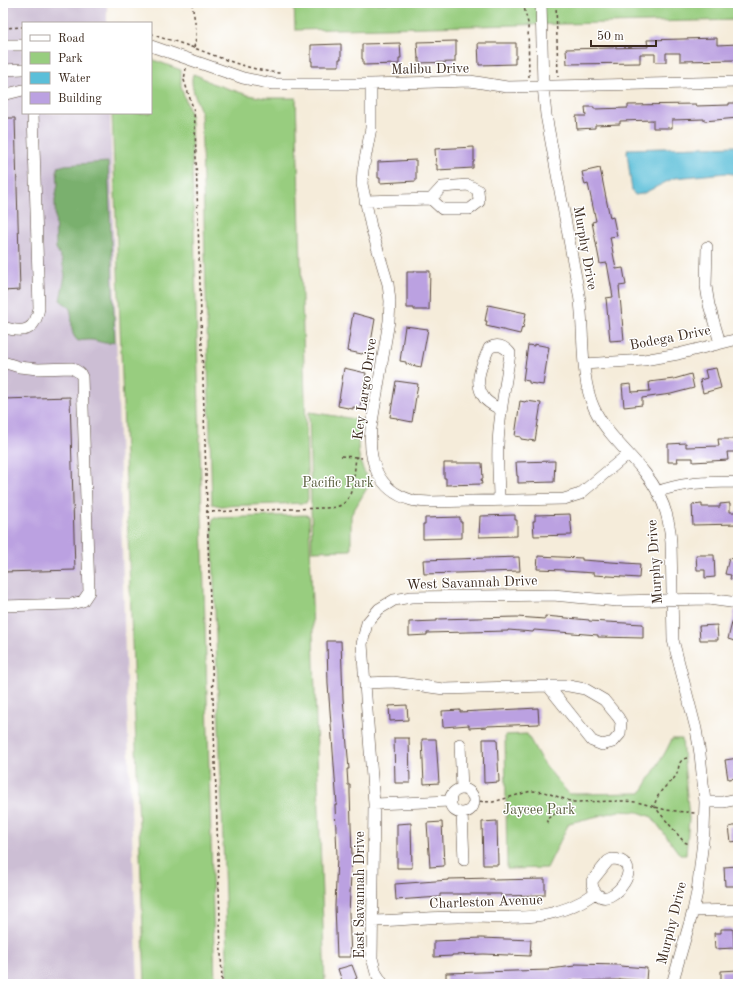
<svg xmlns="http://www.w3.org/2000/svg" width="741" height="987" font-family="'Old Standard TT',serif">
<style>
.industrial{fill:#ccbed4}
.green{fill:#98cd7f;stroke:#6a7c4e}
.forest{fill:#7ab06e;stroke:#5a6d46}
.water{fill:#5bbfd9;stroke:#4b747c}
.building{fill:#bba1e1}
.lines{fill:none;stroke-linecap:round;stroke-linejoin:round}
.minor-casing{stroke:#57473a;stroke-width:12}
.path{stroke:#57473a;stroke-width:1.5;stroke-dasharray:3 3;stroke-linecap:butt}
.minor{stroke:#fff;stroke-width:11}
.labels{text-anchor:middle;stroke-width:3;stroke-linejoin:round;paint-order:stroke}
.street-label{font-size:14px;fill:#3b2a1e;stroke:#fff}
.park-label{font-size:14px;fill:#575b3b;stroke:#fff}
</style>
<rect width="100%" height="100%" fill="#fff"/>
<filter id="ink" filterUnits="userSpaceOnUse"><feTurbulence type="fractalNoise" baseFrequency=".025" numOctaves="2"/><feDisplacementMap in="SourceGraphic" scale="8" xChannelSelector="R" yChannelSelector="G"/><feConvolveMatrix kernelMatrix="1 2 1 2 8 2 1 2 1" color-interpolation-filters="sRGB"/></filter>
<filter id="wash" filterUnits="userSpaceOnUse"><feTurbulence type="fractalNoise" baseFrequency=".012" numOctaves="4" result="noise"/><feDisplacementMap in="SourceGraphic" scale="16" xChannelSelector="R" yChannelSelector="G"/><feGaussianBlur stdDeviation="0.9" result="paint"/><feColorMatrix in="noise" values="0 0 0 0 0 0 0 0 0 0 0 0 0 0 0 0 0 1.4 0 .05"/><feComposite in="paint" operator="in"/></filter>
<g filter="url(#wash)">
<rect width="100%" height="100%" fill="#f5ecda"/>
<path class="industrial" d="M3 3H107V23H23V113H110L125 656 138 984H3Z"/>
<path class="green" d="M294 3H738V20L295 30Z
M151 59 181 70V87L190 113 191 123 215 984H145L112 113H151Z
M193 74 201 77 211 83 248 95 265 98H296L308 499 306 503 221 506 212 504 201 112C197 101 189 85 193 74Z
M309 412 362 420C356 448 356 458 370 483L351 515V550L312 551Z
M306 515 309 516 325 984H228L212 523 213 519 215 518Z
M527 734 543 763 569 794 641 793 666 751 672 739H682L689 819 686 855H680L652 817 638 812 619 811 569 823 547 868 507 869 505 735Z"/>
<path class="forest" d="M108 162 115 341C107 346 100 341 92 340 87 340 83 340 78 341 68 333 74 320 70 309 68 305 63 303 60 300L65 276 62 260 56 249 55 200 58 184 57 170 58 167 65 165Z"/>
<path class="water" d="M738 146V177L733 174 726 173 674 178 642 194 635 195 632 191 627 152 628 149Z"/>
<g id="blocks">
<path class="building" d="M717 38V45L738 44V60L680 61V53H666V62H655V54H640V63L567 64 566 49 648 47 647 40Z
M456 41V56H455V62L419 63V58H418L417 42Z
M400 43 401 58H399V64L363 65V59H362V44Z
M478 43H516V58H515V64L479 65Z
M341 44V59H339V66H312V61H311V45Z
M729 103H738V118L704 121V119L672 120V128H653V120L620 121V124L595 125V128L577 129 576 116H586L585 107H594V109L628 108V105L696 104V106L729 105Z
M3 118H15L20 290 3 291Z
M474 147V162H473V168L437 170V165H436L435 149Z
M416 160V181L380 183V178H378V162Z
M600 168 610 218 613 217 617 236 610 237 616 269 623 268 626 285 619 286 624 340 610 341 606 298 613 297 607 263 600 264 592 222 596 221 588 184 585 185 582 172Z
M414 271H430L429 310H414V308H407V272H414Z
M488 305 526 313 523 328 522 327 520 334 486 326 487 321H485Z
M353 313 375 319 369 354 363 353 362 354 347 351Z
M405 326 428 329 421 367 406 364V362L400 361Z
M534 344 549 347 543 385 529 383V381L523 380 528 345 534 346Z
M344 368 366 373 360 408 353 407V409L338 406Z
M716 368 721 388 703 393 700 380 707 378 705 370Z
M691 374 694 388 671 394 642 398V405L624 407 622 385 631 384 632 392 650 391 649 382 674 379Z
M396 381 418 384 412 422 397 419V418L390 417Z
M70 397 75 570 3 572V399Z
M520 401 525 402 526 401 541 403 535 441 521 439V437L515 436Z
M718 439H736L737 452H727L728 460 693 462V458H677L678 462H668V444L686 443V447L719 446Z
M555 461 554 482 518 483V476H517L516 462Z
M444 463H482L483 479H481L482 484 446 485V478H444Z
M730 503V512H738V524L693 525 692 505 702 504V507H720V504Z
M570 514 572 535 534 536 533 521H535V515Z
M515 515V520H517V536L479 537 480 516Z
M460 517V522H462V538L423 539V524H425V518Z
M696 555H714L715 577 705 578V570H697Z
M538 556 582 558V560L640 564 639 578 594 575V573L564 571V570L537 569Z
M519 557 520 571 424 574 423 560Z
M729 558 735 560 736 558H738V581L730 579 731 575 725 574Z
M735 610H738V642L728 639Z
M545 616 589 620V621L643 624V638L598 637V635L534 630 533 632 508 630V631L427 633V635L409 636V622L437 621V619L517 617 545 619Z
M717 625 718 640H700L699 626Z
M327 641H341L343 698 349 769H347L348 785H350V793L352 856 349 913 351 957H337L335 906 337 856 335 805H337L328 684Z
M407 705 408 720 390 721 389 706Z
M538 708 539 724 487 726V727L469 728V725L443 727 442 711 460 710V712Z
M394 738H409L410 783H395Z
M422 739H436L439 783 424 784Z
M483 739H497L499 782 484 783Z
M738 758V778L728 779 725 760Z
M497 821 498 865H483L482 822Z
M442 822 444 866 430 867 427 823Z
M411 823 412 868H397V824Z
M738 825V841L731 842 729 827Z
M738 866 737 886H725L724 867Z
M493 878V880L545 879V895L501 896V894H440V897L396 900 395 884 449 880V879Z
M721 929H733L734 948 715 949 714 933H721Z
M481 938 531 940 530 956 484 954 452 955V956L434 957V941L459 940V939Z
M575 964 620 965V966L647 968 646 981 620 979V980L569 981V982L554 984H446V973L549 970V969L575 966Z
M352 965 357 978 355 979 357 984H343L338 969Z
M738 970V983L721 984V971Z"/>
</g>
</g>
<g filter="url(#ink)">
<use href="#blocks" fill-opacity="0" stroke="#57473a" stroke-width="1"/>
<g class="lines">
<g class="minor-casing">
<path id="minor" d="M541 3 543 86 546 115 579 294C585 331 579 375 594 408 606 434 628 451 645 473 661 493 670 517 671 543L673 640 696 729 700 754 705 802 704 832 697 892 693 911 672 984
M3 45H23
M151 46 243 78 273 84H371L470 81 507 87 738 82
M3 70 23 69
M371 84V128L363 170 362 184 371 227 388 284 390 301 389 321 371 428C368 460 377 490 411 500 416 502 423 501 429 502L564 499 580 494 628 454
M3 95 23 90
M365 201 431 199 442 209H470L479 202 478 190 468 185 442 187 431 199
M707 247 706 286 709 305 720 343
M3 327C24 334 35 331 39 308L33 113
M3 362 19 367 38 369 72 368 80 373 82 377 89 592 83 601 71 604 3 606
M584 364 644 360 678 354 738 339
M657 492C685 481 709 483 738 482
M499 500C499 482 497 463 498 445 499 414 506 384 510 353 504 346 498 343 489 348 482 365 472 382 485 399 488 403 496 407 501 410
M365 683 393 682 444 689 548 686H569L585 689 604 700 618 717 621 722 620 734 613 742 602 745 592 741 548 686
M460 744 462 789
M450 801a12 12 0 1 1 24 0a12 12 0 1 1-24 0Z
M705 802H723L738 799
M374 804 451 801
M462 813 464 860
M612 859C618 859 623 860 626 865 633 875 620 891 610 896 600 901 592 891 592 881L608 861Z
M693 911 738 910
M374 921C402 920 431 917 459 917 509 917 553 924 595 893
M383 984 376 973 372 958 374 804 362 644 367 623 379 609 394 600 411 597 553 595 617 601 708 599 738 603"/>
</g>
<path class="path" d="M192 3C194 19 199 34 193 50
M523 3 528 23 529 77
M556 3 558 77
M3 28 23 27
M151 33C160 39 170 39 180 43 213 54 245 70 280 73
M186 68 184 80 194 111 195 126 222 984
M341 456 356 457
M206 512 322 508C328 508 336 508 341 505 355 498 354 471 356 457L362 458
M687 758C677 760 680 768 676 776 673 780 668 783 665 787 659 792 656 800 654 806L684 842 689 844
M474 801 493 802 531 791 544 792 573 802 622 801 637 802 666 810 695 813
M548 823 546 820 547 819 573 801"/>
<use href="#minor" class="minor"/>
</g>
</g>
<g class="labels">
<g class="street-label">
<text transform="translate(430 68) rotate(-1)" y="5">Malibu Drive</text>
<text transform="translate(586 248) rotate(80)" y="5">Murphy Drive</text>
<text transform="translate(670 337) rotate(-11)" y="5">Bodega Drive</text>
<text transform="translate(364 389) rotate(-82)" y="5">Key Largo Drive</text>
<text transform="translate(654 562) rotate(-94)" y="5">Murphy Drive</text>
<text transform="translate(472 582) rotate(-2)" y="5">West Savannah Drive</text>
<text transform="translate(359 895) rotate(-90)" y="5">East Savannah Drive</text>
<text transform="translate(486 901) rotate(-2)" y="5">Charleston Avenue</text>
<text transform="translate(671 923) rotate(-76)" y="5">Murphy Drive</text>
</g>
<g class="park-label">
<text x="338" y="487">Pacific Park</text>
<text x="539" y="814">Jaycee Park</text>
</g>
</g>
<rect width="741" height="987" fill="none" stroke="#fff" stroke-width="16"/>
<rect x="22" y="22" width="130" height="92" fill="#ffffff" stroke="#b1aaa5"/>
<rect x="30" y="35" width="20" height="6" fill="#ffffff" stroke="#b1aaa5"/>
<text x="58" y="42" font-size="12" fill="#3b2a1e">Road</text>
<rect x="30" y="52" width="20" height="12" fill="#98cd7f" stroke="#b1aaa5"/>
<text x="58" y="62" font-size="12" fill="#3b2a1e">Park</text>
<rect x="30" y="72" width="20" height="12" fill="#5bbfd9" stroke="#b1aaa5"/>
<text x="58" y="82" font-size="12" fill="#3b2a1e">Water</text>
<rect x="30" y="92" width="20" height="12" fill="#bba1e1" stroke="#b1aaa5"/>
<text x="58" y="102" font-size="12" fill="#3b2a1e">Building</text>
<path d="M591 40v6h65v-6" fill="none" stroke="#3b2a1e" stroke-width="2"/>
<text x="597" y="40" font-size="12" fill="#3b2a1e" stroke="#ffffff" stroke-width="3" paint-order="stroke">50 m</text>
</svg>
